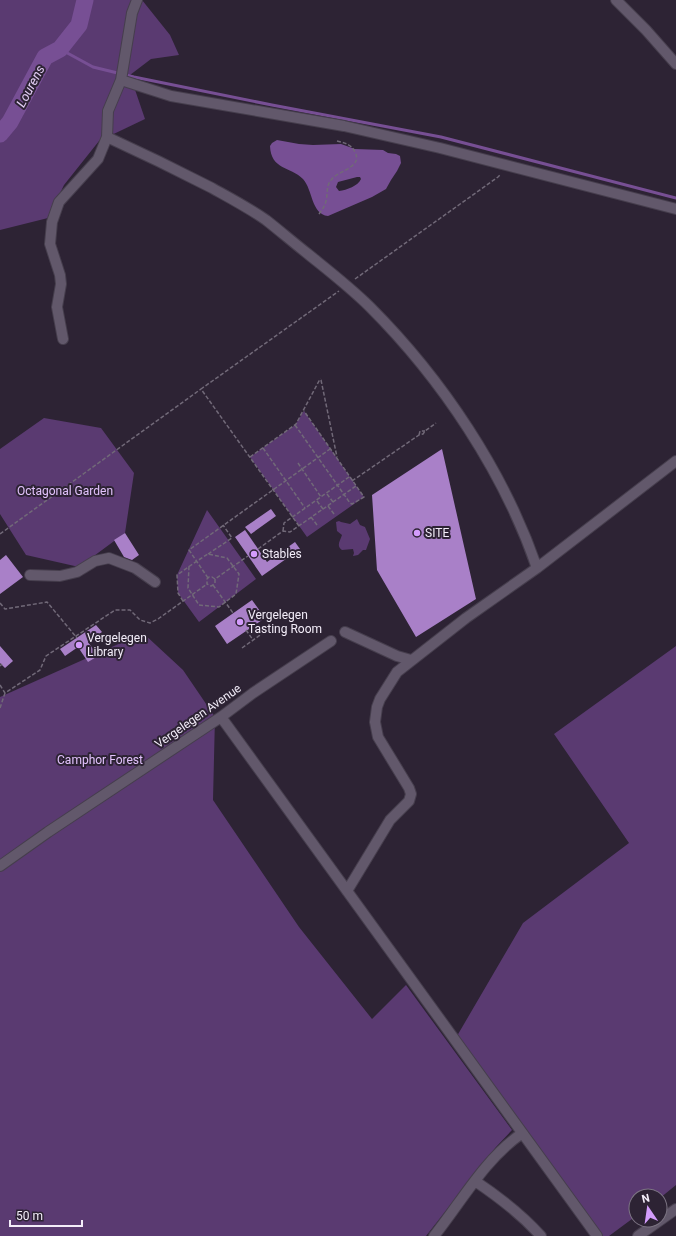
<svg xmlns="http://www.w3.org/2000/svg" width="676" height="1236" font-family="Roboto,sans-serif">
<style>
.green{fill:#5a3a71}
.water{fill:#774f94;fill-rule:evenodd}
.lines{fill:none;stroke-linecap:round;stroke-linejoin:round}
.stream{stroke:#774f94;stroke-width:3}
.river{stroke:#774f94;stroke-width:17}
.building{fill:#a980c8}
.minor-casing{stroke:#463e4d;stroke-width:12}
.path{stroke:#716978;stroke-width:1.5;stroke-dasharray:4 2;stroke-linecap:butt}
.minor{stroke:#62586b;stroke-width:10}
.poi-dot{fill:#d39cfc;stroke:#2d2334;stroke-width:1.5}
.labels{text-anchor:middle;stroke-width:4;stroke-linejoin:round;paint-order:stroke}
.park-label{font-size:12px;fill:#e2c2fc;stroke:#2d2334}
.poi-label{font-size:12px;fill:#f3edf9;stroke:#2d2334;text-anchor:start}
.street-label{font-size:12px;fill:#f3edf9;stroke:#2d2334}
.water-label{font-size:13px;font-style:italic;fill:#e3cef5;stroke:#2d2334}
</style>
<rect width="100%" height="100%" fill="#2d2334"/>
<path class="green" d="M0 0H142L170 35 179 55 151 59 130 75 145 119 99 141 64 185 48 218 0 230Z
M304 411 364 497 307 537 250 457 295 425Z
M44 418 101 428 134 473 125 533 79 567 26 555 0 514V449Z
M207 510 256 579 199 622 178 593 177 575Z
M357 519 360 525 365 527 370 539 366 550H363L358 555 353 556 354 553 353 549 342 550C336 546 340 541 342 535L337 531 336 522 339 521 341 522 350 524Z
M143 633 183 670 215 717 213 800 299 927 372 1019 406 985 512 1130 496 1147 426 1236H0V697Z
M676 646V1185L660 1198V1196H636V1216L609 1236H602L457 1036 523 923 629 843 554 734Z"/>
<path class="water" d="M277 140 299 144 313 145 341 144 355 149 383 150 388 153 396 154 400 156 401 163 397 171 391 180 386 189 372 197 328 216C311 214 313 190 303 179 290 166 271 170 270 146L272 143ZM357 177H360L361 179C358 186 347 190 339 191L336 187 338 182Z"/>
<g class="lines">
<path class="stream" d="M60 49 93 67 134 77 272 105 441 137 676 198"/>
<path class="river" d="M0 134 10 122 45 57 60 49 79 25 85 0"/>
</g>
<path class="building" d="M442 449 476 599 416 637 377 570 372 495Z
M271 509 276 516 251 534 245 527Z
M245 530 267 562 295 542 300 549 262 576 235 537Z
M125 533 139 555 132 560 124 557 114 540Z
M6 555 23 577 0 594V560Z
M252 600 265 618 227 644 215 626Z
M96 625 102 632 88 642 98 656 88 662 78 647 65 656 60 649Z
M0 646 13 661 5 668 0 663Z"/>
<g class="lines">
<g class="minor-casing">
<path id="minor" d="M616 0 646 30 676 64
M121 80 171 96 344 126 440 148 676 209
M107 137C142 153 177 170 212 188 230 198 249 208 266 220 280 231 294 243 308 254 329 271 351 288 370 307 442 379 504 472 537 568L466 618 397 672 380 699 377 707 375 722 378 737 409 788 411 794 409 801 390 820 347 891
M63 339 57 307 61 284 60 275 50 244 52 222 59 202 98 159 107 137 108 111 121 80 132 13 137 0
M537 568 676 461
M30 575 60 576 77 572 95 561 109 558 135 568 155 582
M345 632 397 656 411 660
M221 717 597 1236
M0 866 48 832 221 717 253 693 331 641
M475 1181C499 1197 521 1214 541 1236
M434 1236C462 1201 484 1160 521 1134
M638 1236 676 1209"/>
</g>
<path class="path" d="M319 214C322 210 325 206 326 201 328 193 326 186 331 180 338 170 363 168 355 152 351 144 345 143 337 141
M355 279 498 177 501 174
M321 380 337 457
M295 425 350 503 352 504 364 497 304 411
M419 435 420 431H425
M263 448 305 508
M250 457 296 424 319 381 321 379
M298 463 321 497
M352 481 419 435 423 434 425 431 436 423
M327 494 333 502
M317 501 323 509
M328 506 334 514
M311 517 317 525
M299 526 201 389 339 291
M283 531 284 523 349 477
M0 534 201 389
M258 549 283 531 290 532 356 486
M208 554 232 538 223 525
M208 578 189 550 330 449
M215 579 212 577H209L207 579V584L211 586 213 585 215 583V579L248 556
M213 585 233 613
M183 601 178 593 177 575C187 568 198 560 208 554L227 558 239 574 236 594 219 607 199 605 188 588 189 566
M0 603 5 609 47 602 77 638
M246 630 253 640
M242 648 263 633
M0 666 2 664
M0 685 5 693 40 670 46 656 115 610H130L140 620 150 623 158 619 207 584
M0 708 5 693"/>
<use href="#minor" class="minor"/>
</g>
<g class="poi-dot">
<circle cx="417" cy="533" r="4"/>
<circle cx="254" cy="554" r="4"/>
<circle cx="240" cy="622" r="4"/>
<circle cx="79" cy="645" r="4"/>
</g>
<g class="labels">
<g class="park-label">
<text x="65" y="495">Octagonal Garden</text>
<text x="100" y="764">Camphor Forest</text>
</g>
<g class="poi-label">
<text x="425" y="537">SITE</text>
<text x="262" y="558">Stables</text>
<text x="248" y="619">Vergelegen<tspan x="248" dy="14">Tasting Room</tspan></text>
<text x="87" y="642">Vergelegen<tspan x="87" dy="14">Library</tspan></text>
</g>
<g class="street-label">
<text transform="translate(198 716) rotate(-35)" y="4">Vergelegen Avenue</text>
</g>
<g class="water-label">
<text transform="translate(30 86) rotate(-62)" y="5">Lourens</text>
</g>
</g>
<g transform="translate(648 1208) rotate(347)"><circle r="19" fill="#2d2334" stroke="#7c7483"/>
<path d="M0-3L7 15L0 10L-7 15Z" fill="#d39cfc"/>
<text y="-6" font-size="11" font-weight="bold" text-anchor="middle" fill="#f3edf9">N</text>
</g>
<path d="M10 1220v6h72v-6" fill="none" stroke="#f3edf9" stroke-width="2"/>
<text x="16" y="1220" font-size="12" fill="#f3edf9" stroke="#2d2334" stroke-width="3" paint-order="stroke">50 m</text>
</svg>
